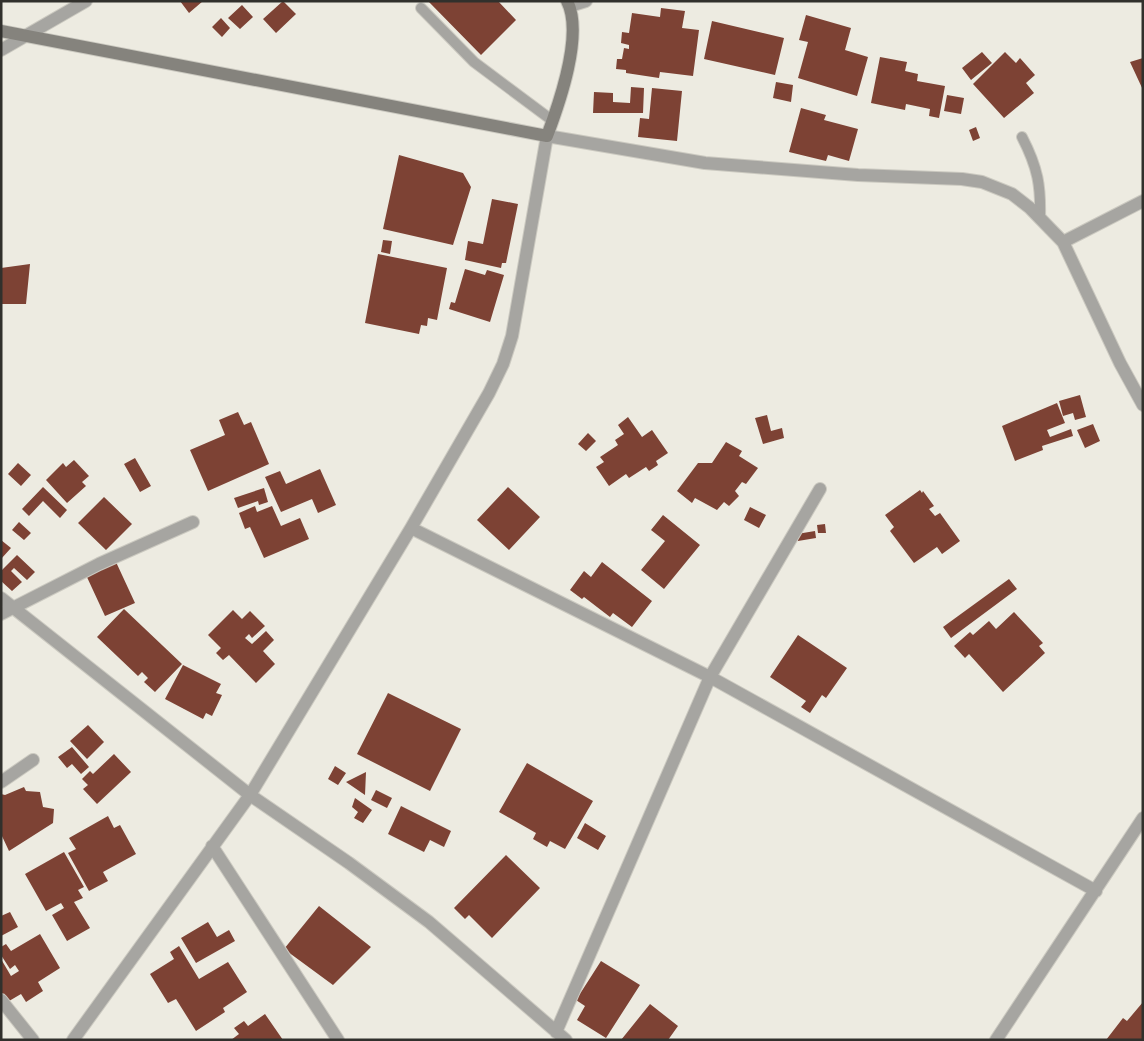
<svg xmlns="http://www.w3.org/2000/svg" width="1144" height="1041" font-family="Quicksand,sans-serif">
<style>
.building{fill:#7d4234}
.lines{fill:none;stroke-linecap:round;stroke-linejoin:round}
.lane-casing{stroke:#cbc9c0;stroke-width:12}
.street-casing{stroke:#cbc9c0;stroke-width:14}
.secondary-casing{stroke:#cbc9c0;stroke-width:14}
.lane{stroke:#a6a5a1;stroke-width:10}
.street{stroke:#a6a5a1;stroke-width:12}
.secondary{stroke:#85837d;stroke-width:12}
</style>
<rect width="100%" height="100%" fill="#edebe1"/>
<path class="building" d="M180 1H203L189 13Z
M283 1 296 14 276 33 263 19Z
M428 1H498L516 20 481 55Z
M242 5 253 17 240 29 228 18Z
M661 8 685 11 682 28 699 30 693 76 660 72 659 78 626 73V70L616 69 617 59H622L624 48 629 49V45L621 43 622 32 629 33 632 13 660 17Z
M806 15 851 28 845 50 868 57 857 96 798 78 808 42 799 40Z
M221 18 230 28 222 37 212 27Z
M712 21 784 38 775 75 704 59Z
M982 52 992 63 971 80 962 68Z
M1005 52 1016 63 1020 58 1035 75 1026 83 1034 93 1004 118 973 84Z
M880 57 907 62 905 71 918 74 917 81 945 86 939 118 929 116 930 109 906 104 905 110 871 103Z
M1143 58V90L1130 62Z
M776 82 793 85 791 102 773 98Z
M631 87 644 88 643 113H593L594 92 613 93V102L630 103Z
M652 88 682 91 677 141 638 137 640 118 649 119Z
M947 95 964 98 961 114 944 111Z
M801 108 826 115 824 120 858 129 849 161 828 155 826 161 789 152Z
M976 127 980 138 973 141 969 130Z
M399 155 463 173 471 187 453 245 383 229Z
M492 199 518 204 506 263H502L501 268 465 260 468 241 483 244Z
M383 240 392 241 390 254 381 252Z
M378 254 447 268 437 320 428 318 427 326 421 325 419 334 365 323Z
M30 264 26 304H1V268Z
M465 269 485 275 487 270 504 275 490 322 449 309 451 302 455 303Z
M1080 395 1086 417 1075 420 1073 413 1063 416 1059 401Z
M1057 403 1065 423 1047 430 1050 437 1071 429 1073 436 1042 446 1043 450 1015 461 1002 426Z
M238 412 244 425 251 422 269 464 208 491 190 450 225 435 219 420Z
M767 415 771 431 782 428 784 438 763 444 755 418Z
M628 417 642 437 652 430 668 453 656 461 658 465 649 471 646 467 629 478 626 474 609 486 596 467 604 462 600 457 618 445 615 440 624 434 618 425Z
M1093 424 1100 441 1085 448 1077 430Z
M588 433 596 441 586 451 578 444Z
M726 442 742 451 739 456 758 468 746 484 742 482 735 491 739 496 729 506 724 502 717 510 695 498 692 503 677 491 698 463H712Z
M135 458 151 486 140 492 124 464Z
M74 460 89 476 82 482 86 486 67 503 46 480 63 463 66 467Z
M18 463 31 475 21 486 8 474Z
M320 469 336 505 318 513 312 499 281 512 265 477 280 471 286 484Z
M43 487 67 510 60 518 43 501 29 516 22 509Z
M508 487 540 517 509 550 477 520Z
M264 488 268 502 259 505 258 501 238 508 234 498Z
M920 490 922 493 923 491 934 506 929 509 935 516 940 513 960 541 942 554 937 547 914 563 890 531 894 527 885 515Z
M104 497 132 524 106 550 78 523Z
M255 506 257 512 272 506 281 526 300 518 309 539 264 558 250 527 245 529 239 513Z
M750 507 766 515 759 528 744 520Z
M663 515 700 545 664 589 641 570 665 541 651 530Z
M19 522 31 533 24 540 12 530Z
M825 524 826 533H818L817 525Z
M815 531 816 538 798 541 797 534Z
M1 540 11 548 1 559Z
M17 555 35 572 27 580 14 568 11 571 22 582 12 591 1 581V571Z
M116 562 135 603 105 616 86 575Z
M602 562 652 601 632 627 613 613 610 617 584 597 582 599 570 590 584 571 591 577Z
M1009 579 1017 589 951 638 943 627Z
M124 609 182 664 155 692 144 682 148 678 142 672 138 676 97 637Z
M233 610 242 619 250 611 265 626 252 638 249 634 245 638 252 644 266 631 274 640 263 651 275 664 256 683 229 655 223 660 216 653 221 648 208 635Z
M1014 612 1043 643 1039 646 1045 653 1003 692 969 654 965 658 954 646 970 632 973 635 989 621 996 629Z
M798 635 847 668 826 698 822 695 810 713 801 707 806 701 770 677Z
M183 665 221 684 216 693 222 695 212 716 206 713 203 719 165 699Z
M388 693 461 729 430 791 357 754Z
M88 725 104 742 87 759 70 741Z
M72 747 89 767 81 774 72 764 67 768 58 757Z
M114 754 131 772 97 804 83 789 88 785 82 779 90 771 93 774Z
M527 763 593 801 565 849 550 841 547 847 533 839 536 833 499 812Z
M335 766 346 773 338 785 328 779Z
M366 772 365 795 346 782Z
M24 787 26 791 40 792 43 807 54 809 53 823 9 851 1 834V794L5 795Z
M376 790 392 798 387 808 371 800Z
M355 798 372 810 363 823 354 818 358 812 352 807Z
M401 806 451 831 444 847 430 840 424 852 388 834Z
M108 816 114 828 120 825 136 854 103 872 108 881 89 891 68 853 76 849 69 838Z
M585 823 606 836 598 850 577 838Z
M64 852 84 887 78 890 83 898 74 902 90 928 67 941 52 915 64 908 61 903 46 911 25 874Z
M506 855 540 888 492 938 469 915 465 919 454 908Z
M319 906 371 947 333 985 284 949Z
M10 912 18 927 1 936V916Z
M208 922 217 937 229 930 235 941 196 963 181 938Z
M40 934 60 968 38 982 43 991 26 1002 21 994 4 1004 1 999V959L11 976 19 971 15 965 10 969 1 955V947L6 944 11 951Z
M179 946 199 979 228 962 247 992 223 1008 225 1012 196 1031 176 999 168 1003 150 974 174 959 170 952Z
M601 961 640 985 606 1038 577 1020 585 1006 576 1000Z
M1143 1002V1040H1106L1123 1018 1127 1021Z
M650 1004 678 1026 668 1040H621Z
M265 1014 283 1040H231L239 1034 234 1028 244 1021 248 1026Z"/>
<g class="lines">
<g class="lane-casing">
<path id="lane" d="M421 8 474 62 553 121
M1022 137C1038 168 1041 186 1040 219"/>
</g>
<g class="street-casing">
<path id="street" d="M570 6 586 1
M1 50 86 1
M1063 242 1143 201
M411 528 710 677 1096 891
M1 598 250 795 349 863 429 922 566 1040
M1 614 99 564 193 522
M1 782 33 760
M212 846 338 1040
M1 1000 33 1040
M556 1032 710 677 820 489
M73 1040 250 795 411 528 489 393 503 364 512 336 547 136 705 163 858 175 962 179 982 182 1012 194 1030 208 1063 242 1120 363 1143 405
M996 1040 1143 818"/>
</g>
<g class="secondary-casing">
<path id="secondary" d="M1 31 547 136C559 104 584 34 567 1"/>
</g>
<use href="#lane" class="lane"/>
<use href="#street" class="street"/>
<use href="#secondary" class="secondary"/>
</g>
<rect width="1144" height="1041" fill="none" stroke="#31302c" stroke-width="5"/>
</svg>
